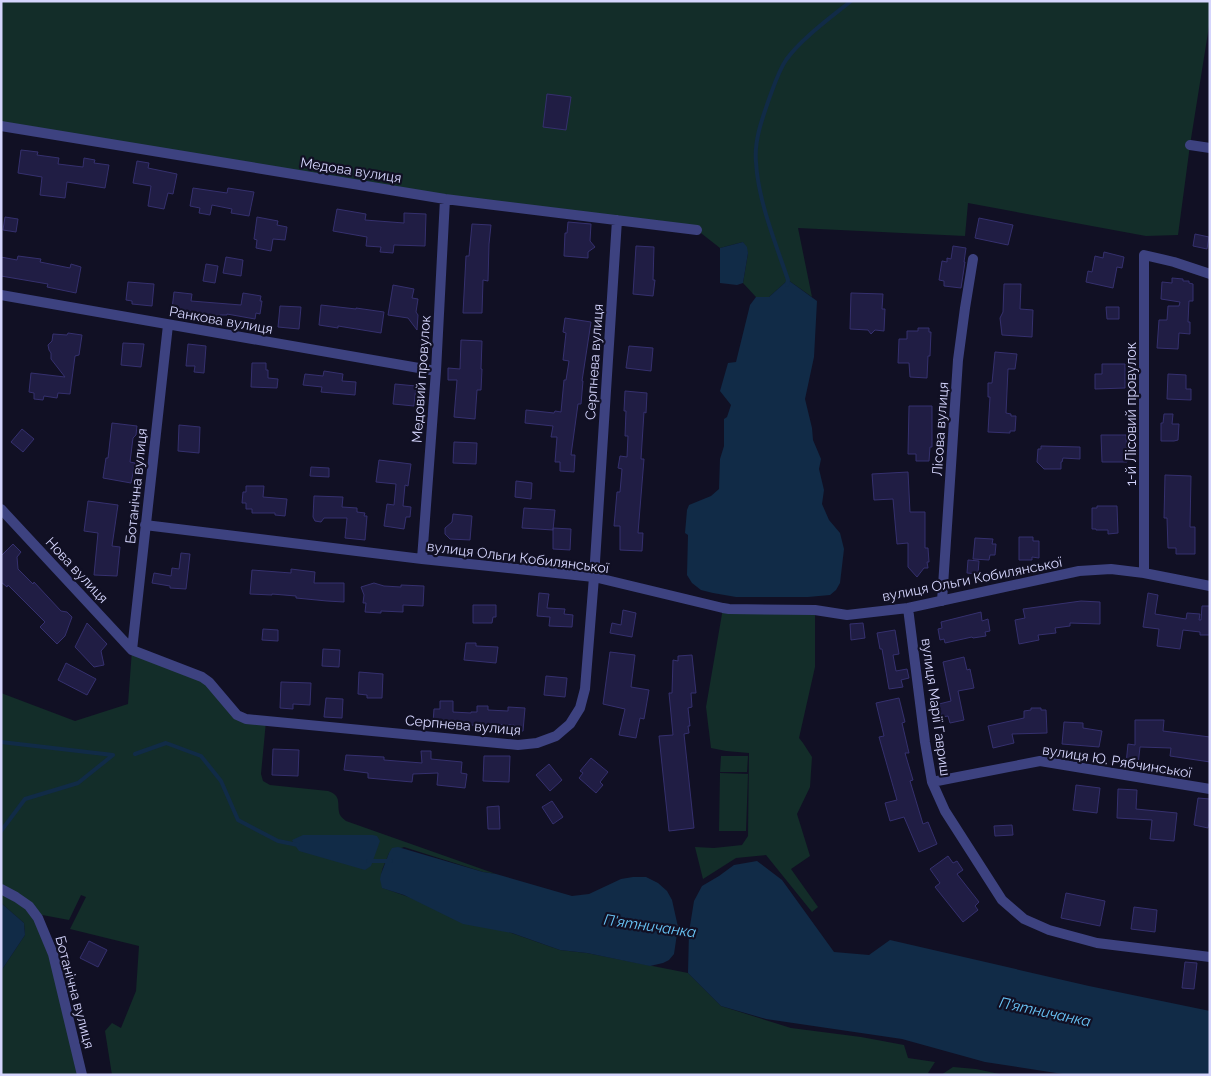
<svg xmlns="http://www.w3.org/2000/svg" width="1211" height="1076" font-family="Raleway,sans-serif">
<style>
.green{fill:#132d29}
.water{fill:#112b47}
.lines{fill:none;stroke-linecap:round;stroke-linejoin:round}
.stream{stroke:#112b47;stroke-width:4}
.building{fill:#201d44;stroke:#35306e}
.minor{stroke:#3d4280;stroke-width:10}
.labels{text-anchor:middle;stroke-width:4.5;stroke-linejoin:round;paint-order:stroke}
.street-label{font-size:14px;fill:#d5d5fd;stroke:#111024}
.water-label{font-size:15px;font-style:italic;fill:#69c5f7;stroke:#111024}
</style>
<rect width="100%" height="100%" fill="#111024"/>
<path class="green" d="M1 1H1210V20L1190 145 1178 235 1146 236 968 203 965 236 798 228 812 297 788 280 769 297H756L743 283 748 253 743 242 720 248 697 230 445 199 1 126Z
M723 608 815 610V667L799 738 803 743 812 757 810 787 797 814 810 856 791 869 818 907 812 912 766 855 736 858 703 879 695 847 714 848 742 845 748 836 749 753 726 751 711 748 706 707Z
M132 650 202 677 237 715 266 721 261 774 263 781 270 785 328 791C343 796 336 805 340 815 342 818 344 819 346 821L496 874 483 872 404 847 389 853C384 867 378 873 383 888L560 950 587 953 688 973 721 1006 791 1028 861 1037 904 1045 908 1058 935 1062 928 1073 934 1075H112L105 1031 112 1023 121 1028 136 991 139 946 70 929 86 897 81 895 69 920 37 914 50 955 79 1075H1V971L25 935 24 923 1 903V693L75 721 128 704Z
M721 756H748L747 772H720Z
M720 773 748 774 746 831H719Z
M953 1067 976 1069 1004 1075H941Z"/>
<path class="water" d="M743 242 747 247 748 253 743 283 737 285 720 283V248Z
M788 280 817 301 814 357 805 399 812 428 813 440 821 459 819 469 824 490 822 504 829 520 840 533 844 549 840 583 836 590 830 595 808 597H736L713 593 701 590 692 583 687 575 688 535 685 533 687 510 689 505 711 496 719 489 720 459 724 446V419L727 417 731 405 720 391 728 363 736 362 750 305 756 297H769Z
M303 835H373L377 836 380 841 371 866 365 870 299 851 294 844 292 840Z
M398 847 483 872 496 874 572 896 589 894 621 879 633 877H646L658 883 667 891 672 900 678 927 674 954 669 960 663 963 650 966 587 953 560 950 512 933 463 924 404 895 382 888 380 879 381 874 389 853 392 848Z
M757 861 782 880 834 952 869 955 890 940 1089 986 1210 1011V1075H1069L985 1062 902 1039 766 1019 721 1006 688 973 689 932 694 901 702 886 719 876 734 865Z
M1 903 24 923 25 935 1 971Z"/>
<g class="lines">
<path class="stream" d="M787 285 788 280C776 244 758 201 756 162 754 141 762 119 769 99 774 86 778 72 786 60 801 39 830 18 851 1
M1 742 113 755
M135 754 166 743 201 756 221 781 238 820 278 841 298 845
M1 831 25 799 78 783 113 755
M368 861H391
M673 927H678L693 932"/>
</g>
<path class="building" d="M547 94 571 97 566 130 543 127Z
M21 150 38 152 37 155 59 158 58 164 83 167 84 158 95 160 94 163 109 165 105 188 67 182 65 198 40 195 42 177 18 173Z
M137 161 149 163 148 168 177 174 173 194 168 193 164 209 148 206 151 186 133 183Z
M193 188 227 193 228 188 254 192 249 216 231 213 232 209 212 205 210 215 199 213 200 208 190 206Z
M337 209 366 214 365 220 404 223V213L426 214 425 246 394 245 393 253 380 252 381 247 366 246 367 237 333 231Z
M5 217 18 219 16 232 3 230Z
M257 217 278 221 277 225 287 227 285 240 273 239 271 251 256 248 257 240 254 239Z
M979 218 1013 225 1008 245 975 238Z
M568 222 591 224 590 241 595 247 588 252V258L564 256 565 233H567Z
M472 224 491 225 489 244 488 281 483 280 482 313H463L466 256H469Z
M1195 234 1209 237 1207 249 1193 246Z
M636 246 654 247 653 280H655L653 296 633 294Z
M953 246 966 248 964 262H965L961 288 944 286V281L939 280 942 261 947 262V258L951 259Z
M1104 252 1124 257 1122 268 1117 267 1113 288 1086 282 1088 271 1092 272 1095 256 1103 258Z
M18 256 41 259 40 262 70 268 71 264 81 267 76 293 47 287 48 284 1 276V257L17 260Z
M226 257 243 260 241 276 223 273Z
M206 264 218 266 215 283 203 281Z
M1172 278 1183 279V281H1189V283L1193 284V301H1189L1188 322H1190V334L1179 333 1178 349 1157 348 1159 320H1167L1168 306H1179L1180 302 1161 299 1162 282 1172 283Z
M128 282 154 284 152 306 132 304V301L126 300Z
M1004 284H1021L1020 309 1033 310 1032 337 1002 335 1000 318 1003 312Z
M393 285 414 289 412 298 418 299 416 312 418 315 417 330 408 318 388 315Z
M174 292 192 294 191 301 241 305 243 293 261 296 260 301H262L260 314 256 313 255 319 227 314V315H220L219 321 204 320V313L172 309Z
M851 293 883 294 882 309H885L884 331 875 330 871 334 868 330 850 329Z
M321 305 356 309V308L384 312 381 333 338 326V328L319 325Z
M280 306 301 307 299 329 278 327Z
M1106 307H1119V319H1107Z
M565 318 591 322 582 381H583L581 404H578L571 455H575L574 472 560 471V462H555L557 437H551L553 426 525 423 526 410 554 413 555 411 561 412 564 380H566L569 361 563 360 566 333 563 332Z
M918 328H929V332H931L930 356H928L927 378 910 377 909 363H898L899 339H907V331H918Z
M68 333 82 335 79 355 75 356 70 394 58 393 57 398 44 396 43 400 34 399V393L29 392 31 373 65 377 51 359V353L49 350 48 345 52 341 53 334 67 335Z
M461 340 482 341 481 369H482L481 390H477L475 419 454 417 457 380H448V368L460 369Z
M123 343 144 344 141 367 121 365Z
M188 344 206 346 204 373 194 372 195 366H186Z
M629 346 653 348 651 371 626 368Z
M995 352 1017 354 1015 369H1008L1006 413 1011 414V416H1016L1015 431H1010V433L988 432 990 397H988V383H992Z
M252 363H266V370H268V378L278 379 277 388 251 387Z
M1102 364H1125V388L1095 389V374H1102Z
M324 371 343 374 342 381 356 382 355 395 321 392 322 387 303 385 305 374 323 376Z
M1168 374 1186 375V389H1191V400L1167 399Z
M395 384 416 386 414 406 393 404Z
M625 391 647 393 646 413 644 412 641 459H644L638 533H643L642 551 620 550V526H614L617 492H620L622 469 618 468 620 456 627 457 628 436H625L626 411H624Z
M909 406H932V447H930L929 461H916V454H908Z
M1164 414H1173L1172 424H1179L1178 440 1174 441H1161V423H1163Z
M112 423 137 426 136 435 133 438 130 462 135 463 131 483 103 478 106 458H108Z
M179 425 200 427 199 453 178 451Z
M22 429 34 439 23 452 11 442Z
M1101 435H1126L1127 462H1102Z
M454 442 477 443 476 464 453 463Z
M1041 446 1080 447V459L1063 458 1062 462H1061V469H1044L1037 462 1038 449H1041Z
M379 460 411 464 408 486 405 485 403 506 411 507 410 517H406L404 529 384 526 387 504 394 505 396 484 376 482Z
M311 467 329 468V477L310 476Z
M908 472 910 512H925V548H928L929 562H927L928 568H924L917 577 908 567V543L897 544 893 499 874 500 872 474Z
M1165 475 1191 476 1190 527H1195V554H1176V548H1168L1167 518H1164Z
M516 481 532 483 531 499 515 497Z
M246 486H264L263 497 287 499 285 516 275 515V513H252V509H246V503H242L243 492H246Z
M314 496 343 497 342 507 357 508V512L365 513 364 516H367L365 540 345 538 347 518H324L321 522 315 521 313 517Z
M88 501 118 505 112 546 120 547 117 576 94 575 98 533 84 531Z
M1097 506H1117L1118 533 1108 534V530H1096V529H1092V508H1097Z
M524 508 555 510 553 530 522 528Z
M453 514 472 516 470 540 450 539 445 534V528L452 522Z
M553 528 571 529 570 550 553 549Z
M1019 537H1033V541H1039V558L1032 557V560H1019Z
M975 538 993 539 992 544H996L995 555H990L989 560 973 559Z
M13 544 21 552 17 557 18 569 33 584 34 582 61 611 67 612 72 617 65 636 57 644 40 627 45 622 8 585 7 587 1 582V556Z
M181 553 190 554 186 589 170 588V586L152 583 154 573 171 576 172 568 179 569Z
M968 560 979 561 978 574 967 573Z
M291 569 315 572 314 583H344V602L327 601 296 598V596L272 594V595L250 594 252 570 291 573Z
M374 583 384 586 401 587V585L424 586 423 606 403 605V612L381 611V613L365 612 366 603H363L364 595 361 587Z
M539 593 549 594 547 608 565 609 564 614 573 615 572 627 549 626 550 617 537 616Z
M1148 593 1158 595 1155 614 1186 619 1187 613 1200 614 1199 620H1201L1202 606H1210V635H1200V632L1183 630 1180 649 1157 646 1159 629 1143 627Z
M1081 601 1100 602V624L1070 623V626L1055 628 1056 633 1038 635 1039 640 1019 644 1015 620 1025 618 1023 609Z
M473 605H496V617H493L492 623H473Z
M623 610 636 613 632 637 610 633 612 623 621 625Z
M981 612 982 621 988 619 990 631 985 632 986 636 973 638 972 637 945 643 944 639 940 640 938 629 942 628 941 622Z
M87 623 107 644 101 651 104 665 94 667 75 647Z
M863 623 865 638 851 640 850 624Z
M263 629 278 630V641L262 640Z
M895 630 899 654 893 655 896 671 907 669 909 678 901 680 903 687 889 689 882 649H880L877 633Z
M466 643H476V646L498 647 496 663 464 660Z
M323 649 340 650 339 667 322 666Z
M610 652 635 655 631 687 649 690 644 719 640 718 636 738 619 735 625 709 603 704Z
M692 655 696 693H691L692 707 688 708 690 726H688L689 733 684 734 694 828 669 831 659 736 673 735 669 693H672L673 660 678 661V656Z
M964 657 967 670 970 669 974 688 958 691 964 720 950 723 948 716 942 717 939 704 951 701 943 662Z
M66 663 96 679 87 695 58 680Z
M359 672 383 674 382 698H367V695L358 694Z
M546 676 567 678 565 697 544 695Z
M281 682 311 683 310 705 293 704V709L280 708Z
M326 698 343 699 342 718 324 717Z
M899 698 905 722 902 723 909 753H905L913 780 910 781 923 824 928 822 937 844 919 852 904 817 890 821 885 803 897 800 879 737 884 736 876 703Z
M440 701H453V712L471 713V712H477V706H488V710L508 711V707L525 708 523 731H513L514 725 488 724V726L471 725V724L452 723H433L434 709H440Z
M1031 708H1041V710H1046L1047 733 1012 734 1014 743 993 748 988 726 1024 718V711L1031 710Z
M1135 720H1164L1163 731 1210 737V762L1170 756 1171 748 1140 747 1138 765 1126 764 1128 744 1135 745Z
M1064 722 1083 723V728L1102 731 1099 747 1062 744Z
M273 749 299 750 298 776 272 775Z
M421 751H431V759L462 762 461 773 467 774 465 788 437 785 438 773 413 774 412 782 368 778V773L344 770 346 755 384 757V760L422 763Z
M484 756H510L509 782 483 781Z
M591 758 608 772 600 782 603 785 596 793 579 778 583 773 580 771Z
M549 764 562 780 550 791 536 775Z
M1076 785 1100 788 1097 813 1073 810Z
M1118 789 1137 790 1136 809 1177 813 1174 841 1150 839 1152 820 1117 818Z
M1198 798 1210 799V819L1208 828 1194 825Z
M552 801 563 817 553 824 542 807Z
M499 806 500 829H488L487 807Z
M1012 825 1013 835 995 836 994 826Z
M948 856 953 863 957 861 963 870 957 874 979 902 975 906 978 910 963 922 935 887 940 883 930 869Z
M1066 893 1105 901 1100 926 1061 918Z
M1134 907 1157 910 1155 932 1131 929Z
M89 941 107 950 98 967 80 958Z
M1185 962 1197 963 1194 989 1182 988Z"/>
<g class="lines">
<path class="minor" d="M1 126 445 199 697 230
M1190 145 1210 148
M1 295 436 371
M1 509 132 650 202 677 209 682 237 715 246 719 518 745 537 743 556 736 570 724 580 708 585 689 594 577 617 220
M145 525 422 559 594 577 723 608 729 609 815 610 847 615 908 608 1079 571 1111 569 1144 573 1210 586
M422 559 436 371 445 199
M1144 573V255L1174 262 1210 274
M942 601 958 360 965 308 973 259
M908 608 925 742 932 782 945 811 1002 900 1024 919 1049 930 1097 943 1210 957
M132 650 168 325
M932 782 1040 761 1210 789
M1 889 16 897 29 906 38 918 53 954 82 1075"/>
</g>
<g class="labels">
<g class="street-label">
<text transform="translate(351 170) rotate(9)" y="5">Медова вулиця</text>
<text transform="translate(221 320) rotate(10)" y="5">Ранкова вулиця</text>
<text transform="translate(594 362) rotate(-86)" y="5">Серпнева вулиця</text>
<text transform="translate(421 379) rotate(-86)" y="5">Медовий провулок</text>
<text transform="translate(1131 414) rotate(-90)" y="5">1-й Лісовий провулок</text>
<text transform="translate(940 429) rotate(-86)" y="5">Лісова вулиця</text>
<text transform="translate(136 486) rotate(-84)" y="5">Ботанічна вулиця</text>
<text transform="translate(518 557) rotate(7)" y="5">вулиця Ольги Кобилянської</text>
<text transform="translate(77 570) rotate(47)" y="5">Нова вулиця</text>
<text transform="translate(972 579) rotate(-11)" y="5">вулиця Ольги Кобилянської</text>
<text transform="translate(936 707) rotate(82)" y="5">вулиця Марії Гавриш</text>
<text transform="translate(463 725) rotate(5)" y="5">Серпнева вулиця</text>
<text transform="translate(1117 761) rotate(9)" y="5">вулиця Ю. Рябчинської</text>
<text transform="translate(75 992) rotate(75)" y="5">Ботанічна вулиця</text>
</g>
<g class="water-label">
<text transform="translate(650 926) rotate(8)" y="5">П'ятничанка</text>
<text transform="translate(1045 1012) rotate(12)" y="5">П'ятничанка</text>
</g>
</g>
<rect width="1211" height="1076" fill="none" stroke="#d5d5fd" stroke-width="5"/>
</svg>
